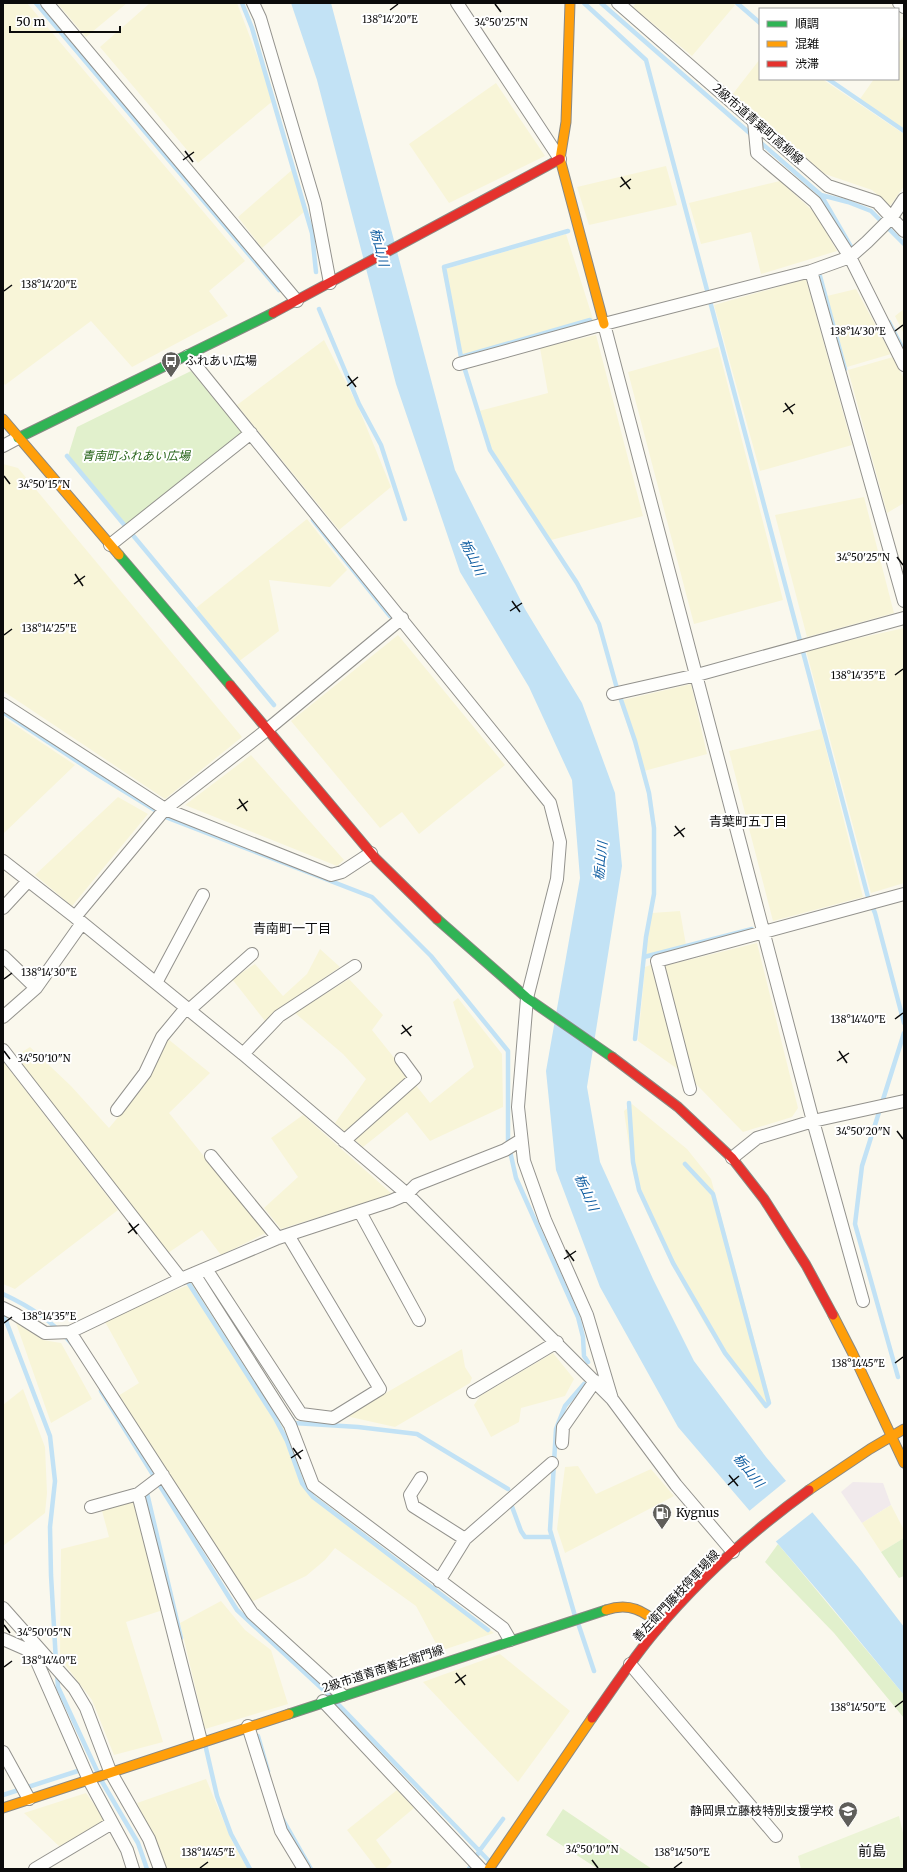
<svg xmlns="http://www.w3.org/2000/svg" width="907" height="1872" font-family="Merriweather,'Noto Sans JP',serif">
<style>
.industrial{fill:#f1eaec}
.farmland{fill:#f8f5d8}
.green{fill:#e1f0cc}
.pitch{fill:#ecf4d6}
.water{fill:#c2e2f5}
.pier{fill:#faf8ed}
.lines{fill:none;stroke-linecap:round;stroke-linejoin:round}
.stream{stroke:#c2e2f5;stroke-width:4.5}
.street-casing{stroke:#93928d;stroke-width:14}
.fast-casing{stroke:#898883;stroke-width:11}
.slow-casing{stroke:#898883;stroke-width:11}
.jam-casing{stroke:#898883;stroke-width:11}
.street{stroke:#fefefc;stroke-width:12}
.fast{stroke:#30b455;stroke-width:9}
.slow{stroke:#ff9f0a;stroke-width:9}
.jam{stroke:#e5322d;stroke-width:9}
.ticks{fill:none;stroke:#0b0b0b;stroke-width:1.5}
.labels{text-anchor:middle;stroke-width:4;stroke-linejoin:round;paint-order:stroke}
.street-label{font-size:12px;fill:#0b0b0b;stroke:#fff}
.poi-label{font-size:12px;fill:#0b0b0b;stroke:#fff;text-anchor:start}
.park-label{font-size:12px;font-style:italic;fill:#266419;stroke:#fff}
.water-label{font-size:13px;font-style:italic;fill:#0f5da1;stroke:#fff}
.neighbourhood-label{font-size:13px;fill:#0b0b0b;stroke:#fff}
.quarter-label{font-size:14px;fill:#0b0b0b;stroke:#fff}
.ticks-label{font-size:10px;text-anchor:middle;fill:#0b0b0b;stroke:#fff;stroke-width:4;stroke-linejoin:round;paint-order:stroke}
</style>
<rect width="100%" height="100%" fill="#faf8ed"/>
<path class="industrial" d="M853 1482 883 1483 891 1505 862 1523 841 1492Z"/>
<path class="farmland" d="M3 3H27L245 261 209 291 228 316 132 367 91 321 5 385 3 382Z
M57 3H127L86 37Z
M150 3H237L274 100 198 163 100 47Z
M636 3H733L735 5 692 56 633 7Z
M904 35V129L860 99 874 79H898V44Z
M760 59V79H822L904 134V186L890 206 872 190 825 174 732 95Z
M496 83 545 156 449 203 409 144Z
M666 166 677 205 589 225 577 187Z
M292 170 304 212 262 248 238 217Z
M780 181 815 213 837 251 761 274 751 232 701 244 689 203Z
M566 234 593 319 462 357 442 270Z
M806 279 852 445 760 471 714 305Z
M856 289 891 354 847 367 827 296Z
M904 309V334L895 316Z
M596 335 643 516 551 540 492 452 479 411 548 393 540 348Z
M324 340 357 404 391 487 339 530 237 405Z
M718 347 783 600 694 624 628 372Z
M893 357 904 379V503L887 513 848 370Z
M3 464 18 468 242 737 165 799 3 691Z
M864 497 894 613 807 637 775 515Z
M307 519 347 570 330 587 269 580 279 631 238 662 196 608Z
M904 628V883L871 893 806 650Z
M398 635 505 765 419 834 402 812 380 828 291 721Z
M691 684 707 754 644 771 619 701Z
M3 717 75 765 3 834Z
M821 729 863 897 773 921 729 751Z
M251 755 344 860 337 866 185 805Z
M118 797 148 814 72 906 35 875Z
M680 911 686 945 644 955 652 913Z
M757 943 798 1108 792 1117 743 1132 695 1083 664 966Z
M320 949 340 967 283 1006 265 1021 232 979 255 964 283 996 307 974Z
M653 964 679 1070 638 1041 645 967Z
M349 979 383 1015 372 1030 430 1103 474 1067 453 1002 458 998 502 1054 503 1107 430 1141 407 1112 363 1147 335 1123 366 1079 343 1054 295 1013Z
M168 1039 210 1073 169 1113 266 1233 221 1255 202 1230 168 1253 14 1057 30 1047 71 1086 109 1128 145 1085Z
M3 1061 118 1210 15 1289 3 1284Z
M632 1104 687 1149 711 1179 771 1402 763 1407 708 1329 685 1289 646 1211 633 1173 624 1111Z
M303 1115 392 1194 281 1229 264 1208 298 1177 271 1138Z
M193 1283 284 1427 305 1482 312 1493 494 1633 440 1651 416 1606 335 1548 325 1560 306 1576 249 1603 118 1396 139 1383 104 1320Z
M16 1323 43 1340 61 1343 92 1399 51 1423Z
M462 1349 465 1367 472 1378 470 1383 395 1427 346 1416Z
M553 1353 574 1379 565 1396 521 1408 519 1422 491 1437 474 1405 480 1396Z
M23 1389 45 1447 47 1493 45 1513 3 1546V1405Z
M578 1466 596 1494 651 1469 674 1496 565 1553 557 1529 565 1467Z
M136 1500 163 1610 126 1622 163 1742 114 1755 92 1700 60 1658 61 1549 109 1537 101 1507Z
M891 1505 904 1530V1538L881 1552 862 1523Z
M221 1601 245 1630 271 1650 288 1704 205 1729 180 1623Z
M500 1654 570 1711 518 1782 423 1682Z
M206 1779 232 1841 248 1869H164L155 1842 137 1803Z
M397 1790 414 1808 376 1840 392 1862 385 1869H377L347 1830Z
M86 1793 106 1821 61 1848 24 1813Z"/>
<path class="green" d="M191 371 244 435 127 528 68 456 77 427Z
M904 1538V1576L899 1578 881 1552Z
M778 1544 904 1695V1718L834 1633 765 1562Z
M563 1809 652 1869H598L546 1835Z"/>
<path class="pitch" d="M899 1816 904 1837V1869H801L798 1856Z"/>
<path class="water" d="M291 3H331L455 470 525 609 582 703 615 793 622 866 587 1087 600 1162 653 1279 694 1361 766 1457 859 1568 904 1627V1695L825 1599 678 1427 600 1287 556 1170 546 1071 580 878 572 780 529 687 460 572 396 384 317 80Z"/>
<path class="pier" d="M787 1480 814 1511 774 1543 748 1512Z"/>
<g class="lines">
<path class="stream" d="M36 3 279 290
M242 3 252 28 312 233 316 272
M584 3 646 60 868 897 875 913 904 1023
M601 3 753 136
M737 3 760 23
M828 79 904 131
M759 141 821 195 854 252
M821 195 848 202 871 211 904 244
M820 276 845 369
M319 309 359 404 381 445 405 519
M590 320 461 357 490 450 577 583 599 624 616 685 635 741 649 793 654 828V894L646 937 635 1039
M889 322 904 351
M461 357 444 267 568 231
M67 456 274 705
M313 520 390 616
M3 712 98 775 168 818 372 897 431 956 508 1051V1142L516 1178 578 1317 583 1337 584 1356 588 1362
M644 957 752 929
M629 1103 633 1162 639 1190 673 1263 725 1353 766 1406 769 1403 713 1194 685 1164
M203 1277 224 1311
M189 1284 275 1418 287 1441 302 1483 313 1497 488 1630
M3 1294C31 1307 52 1321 72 1344
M3 1313 50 1436 55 1481 50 1527 51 1575 56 1662
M898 1377 855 1224 862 1166 904 1033
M101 1391 237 1610 330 1696
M292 1419 294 1423 358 1427 417 1434 508 1489
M147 1493 181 1638
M511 1504 521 1531 525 1537H552
M575 1616 550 1530 556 1429 565 1406 584 1384
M578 1623 594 1671
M57 1673 58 1687 98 1773
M337 1703 490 1862
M258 1736 268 1771
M205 1744 217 1796 231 1834 250 1869
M101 1780 138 1843 147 1869
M3 1795 84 1769
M282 1818 311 1869
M469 1869 480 1850 503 1819"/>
<g class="street-casing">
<path id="street" d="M47 3 297 301
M253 3 260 18 315 204 330 283
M457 3 560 159
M618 3 828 186 877 202 904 231
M899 3 904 7
M754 121 757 153 815 202 850 257 904 365
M811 271 904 601
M604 324 813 1121 863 1301
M188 356 550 803 560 842 557 879 527 998 518 1107 524 1161 545 1220 587 1315 612 1399
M459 364 604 324 811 271 850 257 867 242 892 217 904 199
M3 446 18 438
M110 545 251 433
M613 694 697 675 904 618
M3 704 165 809 331 875 342 872 371 853
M3 861 75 917 243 1054 407 1194 612 1399 676 1485 733 1552
M3 908 28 881
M75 917 165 809 268 729 402 618
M3 956 36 988
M156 983 203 895
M189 1010 252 954
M3 1017 36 988 82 923
M3 1050 181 1279
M243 1054 279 1016 355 966
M690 1089 657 961 904 894
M117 1110 145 1073 162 1037 186 1008
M344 1141 415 1078 401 1059
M211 1156 278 1238
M732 1158 757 1138 813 1121 904 1101
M360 1212 419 1320
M206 1269 301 1414 333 1418 380 1389 288 1235
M194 1274 290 1425 313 1485 503 1628 510 1640
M3 1308 15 1314 45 1333 70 1332 181 1279 278 1238 391 1201 407 1194 416 1185 505 1150 521 1140
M70 1332 252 1613 342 1695
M473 1392 557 1342
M562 1443 563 1427 595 1381
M163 1475 138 1494 201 1741
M421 1478 410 1495 413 1506 465 1539
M91 1507 138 1494
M439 1581 465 1539 552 1463
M3 1608 74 1688 86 1708 110 1771 149 1839 160 1869
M3 1639 28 1650H40L38 1664 89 1780 127 1850 133 1869
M630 1664 776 1836
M323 1701 481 1869
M248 1726 281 1831 304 1869
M3 1752 29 1799
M35 1869 112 1823"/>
</g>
<g class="fast-casing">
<path id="fast" d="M18 438 273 313
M119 555 230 685
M437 919 527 998 612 1057
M289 1714 606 1610"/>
</g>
<g class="slow-casing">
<path id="slow" d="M570 3 566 122 560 159 604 324
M3 419 119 555
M833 1315 852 1352 904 1463
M809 1490 870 1449 904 1429
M606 1610C630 1602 643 1611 661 1625
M3 1808 289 1714
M489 1869 592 1718"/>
</g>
<g class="jam-casing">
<path id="jam" d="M273 313 560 159
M230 685 376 859 437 919
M612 1057 678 1107 732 1158 764 1199 806 1265 833 1315
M592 1718C613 1689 632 1659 655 1632 699 1579 754 1530 809 1490"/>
</g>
<use href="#street" class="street"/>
<use href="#fast" class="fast"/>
<use href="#slow" class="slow"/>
<use href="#jam" class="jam"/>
</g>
<path class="ticks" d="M495 4 501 12M390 10 398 4M185 151 193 162M183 160 194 152M621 177 630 189M620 187 631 179M4 291 12 285M895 331 903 325M348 376 356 387M347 386 358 377M785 403 793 414M783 412 795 404M4 476 10 484M897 557 903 565M75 574 83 586M74 584 85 576M512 601 520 612M510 611 522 603M4 635 12 629M895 675 903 669M239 799 247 811M237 809 248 801M675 826 684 837M674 836 685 828M4 979 12 973M895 1019 903 1013M402 1025 411 1036M401 1034 412 1026M4 1051 10 1059M839 1051 847 1063M837 1061 849 1053M897 1131 903 1139M129 1223 137 1234M128 1233 139 1224M566 1250 574 1261M564 1259 576 1251M4 1323 12 1317M895 1363 903 1357M293 1448 301 1459M291 1458 303 1450M729 1475 738 1486M728 1485 739 1476M4 1625 10 1633M4 1667 12 1661M456 1673 465 1685M455 1683 466 1675M895 1707 903 1701M592 1860 598 1868M200 1868 208 1862M674 1868 682 1862"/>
<defs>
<g id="bus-pin" transform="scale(1)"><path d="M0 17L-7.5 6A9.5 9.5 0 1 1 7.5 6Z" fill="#5f5e5a" stroke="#fff"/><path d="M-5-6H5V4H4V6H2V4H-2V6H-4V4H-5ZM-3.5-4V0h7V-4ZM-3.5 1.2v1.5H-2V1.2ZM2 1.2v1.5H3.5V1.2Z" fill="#fff"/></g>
<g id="fuel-pin" transform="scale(1)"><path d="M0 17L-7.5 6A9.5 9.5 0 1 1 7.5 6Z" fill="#5f5e5a" stroke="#fff"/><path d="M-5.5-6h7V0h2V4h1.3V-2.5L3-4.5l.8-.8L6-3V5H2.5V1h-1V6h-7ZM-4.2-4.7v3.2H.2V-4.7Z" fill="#fff"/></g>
<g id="school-pin" transform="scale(1)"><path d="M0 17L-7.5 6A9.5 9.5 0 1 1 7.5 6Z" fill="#5f5e5a" stroke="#fff"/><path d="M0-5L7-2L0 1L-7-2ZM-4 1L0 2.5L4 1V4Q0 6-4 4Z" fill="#fff"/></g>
</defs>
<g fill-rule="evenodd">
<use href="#bus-pin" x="171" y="361"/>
<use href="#fuel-pin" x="662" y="1513"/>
<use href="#school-pin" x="848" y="1811"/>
</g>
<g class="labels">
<g class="street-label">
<text transform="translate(758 124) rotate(41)" y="4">2級市道青葉町高柳線</text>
<text transform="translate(676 1596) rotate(-47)" y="4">善左衛門藤枝停車場線</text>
<text transform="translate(383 1669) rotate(-18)" y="4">2級市道青南善左衛門線</text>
</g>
<g class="poi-label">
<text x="185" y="365">ふれあい広場</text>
<text x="676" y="1517">Kygnus</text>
<text x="834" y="1815" text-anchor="end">静岡県立藤枝特別支援学校</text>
</g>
<g class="park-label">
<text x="136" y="460">青南町ふれあい広場</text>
</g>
<g class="water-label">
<text transform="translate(380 247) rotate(76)" y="5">栃山川</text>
<text transform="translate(473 557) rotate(64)" y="5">栃山川</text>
<text transform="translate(600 861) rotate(-84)" y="5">栃山川</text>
<text transform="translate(587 1192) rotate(66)" y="5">栃山川</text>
<text transform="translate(749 1470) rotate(51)" y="5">栃山川</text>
</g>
<g class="neighbourhood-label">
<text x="748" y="826">青葉町五丁目</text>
<text x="292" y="933">青南町一丁目</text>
</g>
<g class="quarter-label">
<text x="872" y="1856">前島</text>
</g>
</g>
<g class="ticks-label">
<text x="390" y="23">138°14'20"E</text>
<text x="501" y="26">34°50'25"N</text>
<text x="49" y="288">138°14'20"E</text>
<text x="858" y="335">138°14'30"E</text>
<text x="44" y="488">34°50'15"N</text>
<text x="863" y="561">34°50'25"N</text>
<text x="49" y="632">138°14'25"E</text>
<text x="858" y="679">138°14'35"E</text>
<text x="49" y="976">138°14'30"E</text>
<text x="858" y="1023">138°14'40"E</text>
<text x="44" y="1062">34°50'10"N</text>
<text x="863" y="1135">34°50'20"N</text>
<text x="49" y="1320">138°14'35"E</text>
<text x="858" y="1367">138°14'45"E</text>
<text x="44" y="1636">34°50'05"N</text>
<text x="49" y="1664">138°14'40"E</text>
<text x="858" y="1711">138°14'50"E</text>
<text x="592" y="1853">34°50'10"N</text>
<text x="208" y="1856">138°14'45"E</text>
<text x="682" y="1856">138°14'50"E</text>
</g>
<rect width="907" height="1872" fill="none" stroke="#0b0b0b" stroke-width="8"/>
<rect x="759" y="8" width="140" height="72" fill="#ffffff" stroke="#9d9d9d"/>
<rect x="767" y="21" width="20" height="6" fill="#30b455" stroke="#9d9d9d"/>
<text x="795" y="28" font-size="12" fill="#0b0b0b">順調</text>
<rect x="767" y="41" width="20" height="6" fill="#ff9f0a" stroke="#9d9d9d"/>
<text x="795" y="48" font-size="12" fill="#0b0b0b">混雑</text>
<rect x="767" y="61" width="20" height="6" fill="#e5322d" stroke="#9d9d9d"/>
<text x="795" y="68" font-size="12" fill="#0b0b0b">渋滞</text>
<path d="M10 26v6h110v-6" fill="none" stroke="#0b0b0b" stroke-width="2"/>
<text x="16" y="26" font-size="12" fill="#0b0b0b" stroke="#ffffff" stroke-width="3" paint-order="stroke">50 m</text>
</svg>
